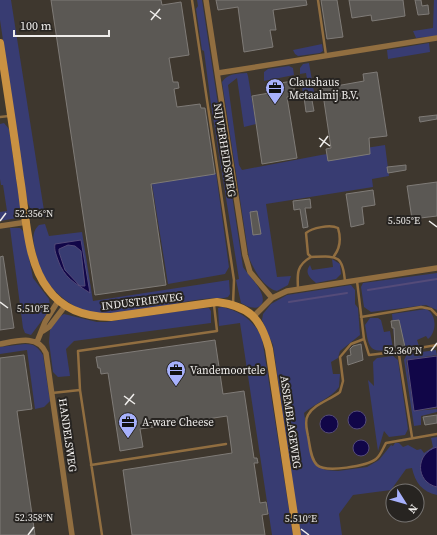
<svg xmlns="http://www.w3.org/2000/svg" width="437" height="535" font-family="'Source Serif 4',serif">
<style>
.built{fill:#3e372e;fill-rule:evenodd}
.green{fill:#383c72}
.water{fill:#110648;stroke:#544b79;fill-rule:evenodd}
.lines{fill:none;stroke-linecap:round;stroke-linejoin:round}
.stream{stroke:#544b79;stroke-width:2}
.building{fill:#5b5854;stroke:#7f7b77}
.lane{stroke:#916e40;stroke-width:2.5}
.street{stroke:#916e40;stroke-width:5.5}
.secondary{stroke:#c99142;stroke-width:8}
.ticks{fill:none;stroke:#efedeb;stroke-width:1.5}
.labels{text-anchor:middle;stroke-width:4;stroke-linejoin:round;paint-order:stroke}
.poi-label{font-size:11px;fill:#efedeb;stroke:#272421;text-anchor:start}
.street-label{font-size:11px;fill:#efedeb;stroke:#272421}
.ticks-label{font-size:10px;text-anchor:middle;fill:#efedeb;stroke:#272421;stroke-width:4;stroke-linejoin:round;paint-order:stroke}
</style>
<rect width="100%" height="100%" fill="#312e2a"/>
<path class="built" d="M0 0H437V535H0ZM393 491H417V515H393Z"/>
<path class="green" d="M0 0H11L45 217C33 215 31 211 27 201L0 20Z
M197 0H202L243 267C249 276 269 295 261 305 255 311 247 306 241 303L236 280 239 279 211 105 204 51 202 50 196 9 198 6Z
M434 0H437V36L416 38 413 31 433 28Z
M429 43 430 52 388 59 387 50Z
M322 44 323 51 320 53 298 56 295 54 293 50Z
M309 63 314 92 303 95 302 86 308 85 306 73 300 74V68L303 64Z
M289 66 293 68 294 75 264 81V72L268 69Z
M247 73 248 76 256 124 244 127 237 78 228 85 239 165 242 170 321 155 385 145 389 176 372 179 373 187 266 204 277 277 291 276 288 285 277 291C264 288 254 270 249 258L222 82C228 73 237 74 247 73Z
M4 123 9 129 21 211 17 218 0 221V212L7 211 3 185H1L0 179V124Z
M216 173 229 267 225 274 168 284 152 184Z
M45 224 49 236 82 232 93 301 229 280 230 294 228 297 224 298C182 296 129 322 88 312 79 310 71 304 64 299 51 289 41 275 37 259 35 247 29 234 39 225Z
M10 228H20L24 232 33 278 49 299 50 305 49 311 31 335 25 333 23 328Z
M332 259 340 264 341 274 336 279 316 283C310 278 304 273 310 265L312 270 333 267Z
M437 273V310L426 305 371 312 364 307 361 287 363 283Z
M351 285 355 290V304L358 308 360 335 340 351 338 358 331 362 333 374H340L339 387C330 399 315 403 304 413L312 459 325 470 338 471 367 467 379 460 391 445 393 446 395 443H399L403 447 408 445 417 450 421 449 424 453 433 447 431 438 437 437V495C422 492 415 482 412 468L406 469 391 490 353 495 339 514 342 535H300L273 345 262 320 263 314 271 304 287 295Z
M222 307C242 312 253 320 262 338L293 535H272L240 323 219 326 218 308Z
M209 308 211 311V323L74 341 66 349 70 376 58 377 53 372 49 342 50 330 59 317 64 314 97 322H106L194 309Z
M426 309C437 314 437 332 428 339L426 336 417 340 419 346 395 348 392 314Z
M370 318H378L381 320 384 332 390 331 393 349C368 354 369 347 365 325Z
M25 344C34 344 38 347 43 355L50 401 44 407 35 409 27 350 0 354V347Z
M436 350 437 355 406 360 414 411 437 409V412L421 416V425L414 426 404 360 407 354Z
M393 356 398 360 408 429 405 435 389 437 384 431 378 451 368 380 374 386 373 362 377 358Z"/>
<path class="water" d="M81 240 90 293C75 283 64 278 58 260 56 254 54 250 55 244ZM68 245 75 246 81 251 85 286H80L65 270 59 252V249Z
M437 356V407L414 411 407 360Z
M348 420a9 9 0 1 1 18 0a9 9 0 1 1-18 0Z
M320 424a9 9 0 1 1 18 0a9 9 0 1 1-18 0Z
M353 448a8 8 0 1 1 16 0a8 8 0 1 1-16 0Z
M437 447V487C415 482 415 453 437 447Z"/>
<g class="lines">
<path class="stream" d="M368 290 437 279
M289 302 347 293"/>
</g>
<path class="building" d="M51 0H161L162 5 181 2 189 55 169 58 173 82H178L179 88 174 89 177 107 200 104 201 108H205L215 174 151 184 166 285 95 295Z
M216 0H306L307 5 273 10 276 30H270L273 47 244 52 238 7 218 10Z
M321 0H337L343 37 327 39Z
M349 0H403L405 16 372 21 371 15 352 18Z
M415 0H421L422 6 428 5 429 14 418 15Z
M377 72 387 136 369 138 370 154 328 161 326 149 331 148 321 81 335 79 336 86 364 81 363 74Z
M293 81 295 95 287 97 297 158 262 164 252 96 275 92 274 84Z
M311 95 314 111 306 112 304 97Z
M437 115V119L420 122 419 117Z
M406 165V170L388 173 387 167Z
M437 182V216L412 219 407 186Z
M373 190 375 205 362 207 364 224 351 227 346 194Z
M310 199 311 208H305L308 227 303 228 300 209 294 210 293 201Z
M257 211 261 234 253 235 250 212Z
M3 256 14 328 0 330V257Z
M399 320 405 347 395 348 394 328H392L391 321Z
M215 340 223 394 244 391 254 458H257L258 463H254L260 503 266 502 268 514 262 515 265 535H132L123 470 232 453 227 416 140 429 143 447 120 451 108 373 101 374 100 368H98L96 357Z
M361 344 363 360 348 365 347 356 351 355 350 349 353 346Z
M24 355 32 409 17 411 35 535H0V358Z
M437 415V423L425 425 423 417Z"/>
<g class="lines">
<path class="lane" d="M192 0 234 280 233 304
M318 0 326 55
M0 117 9 116
M334 256C341 247 341 238 338 228 330 224 312 228 306 233L308 254 311 257C337 256 343 254 345 282
M357 281 364 339 351 344 340 357 343 381 340 392C330 400 314 404 308 415 304 421 307 430 308 436 310 445 310 458 317 465 326 473 367 466 376 459 381 455 383 448 386 443L437 434
M298 288C297 273 297 265 311 257
M361 317 421 307 431 309 437 315
M364 339 369 355 395 352 399 355 412 437
M395 352 437 345
M80 390 78 351 217 331 214 305
M52 393 80 390 102 535
M91 465 226 444"/>
<path class="street" d="M206 0 245 255 250 272 272 298
M218 73 437 38
M0 226 27 222
M254 316 272 298 287 291 437 268
M43 331 49 327 65 306
M37 342 45 322 58 301
M0 344C16 341 38 334 46 353L72 535"/>
<path class="secondary" d="M0 43C7 88 14 133 20 178 26 213 26 261 48 289 63 310 86 317 111 317L217 302C249 306 261 318 269 349L297 535"/>
</g>
<path class="ticks" d="M150 11 161 19M151 20 160 9M319 138 330 146M320 147 328 136M0 221 6 213M429 221 437 227M0 302 8 308M431 351 437 343M124 396 135 404M125 405 134 394M301 529 309 535M28 535 34 527"/>
<defs>
<g id="office-pin" transform="scale(1)"><path d="M0 17L-7.5 6A9.5 9.5 0 1 1 7.5 6Z" fill="#a7b1fc" stroke="#272421"/><path d="M-6-3h4V-5.5h4V-3h4V5H-6ZM-1-4.5V-3h2v-1.5ZM-6 0V1H6V0Z" fill="#111"/></g>
</defs>
<g fill-rule="evenodd">
<use href="#office-pin" x="275" y="88"/>
<use href="#office-pin" x="176" y="370"/>
<use href="#office-pin" x="128" y="422"/>
</g>
<g class="labels">
<g class="poi-label">
<text x="289" y="86">Claushaus<tspan x="289" dy="13">Metaalmij B.V.</tspan></text>
<text x="190" y="374">Vandemoortele</text>
<text x="142" y="426">A-ware Cheese</text>
</g>
<g class="street-label">
<text transform="translate(225 150) rotate(81)" y="4">NIJVERHEIDSWEG</text>
<text transform="translate(142 301) rotate(-7)" y="4">INDUSTRIEWEG</text>
<text transform="translate(291 422) rotate(82)" y="4">ASSEMBLAGEWEG</text>
<text transform="translate(68 435) rotate(82)" y="4">HANDELSWEG</text>
</g>
</g>
<g class="ticks-label">
<text x="34" y="217">52.356°N</text>
<text x="404" y="224">5.505°E</text>
<text x="33" y="312">5.510°E</text>
<text x="403" y="354">52.360°N</text>
<text x="34" y="521">52.358°N</text>
<text x="301" y="522">5.510°E</text>
</g>
<g transform="translate(405 503) rotate(127)"><circle r="19" fill="#272421" stroke="#777472"/>
<path d="M0-3L7 15L0 10L-7 15Z" fill="#a7b1fc"/>
<text y="-6" font-size="11" font-weight="bold" text-anchor="middle" fill="#efedeb">N</text>
</g>
<path d="M14 30v6h95v-6" fill="none" stroke="#efedeb" stroke-width="2"/>
<text x="20" y="30" font-size="12" fill="#efedeb" stroke="#272421" stroke-width="3" paint-order="stroke">100 m</text>
</svg>
